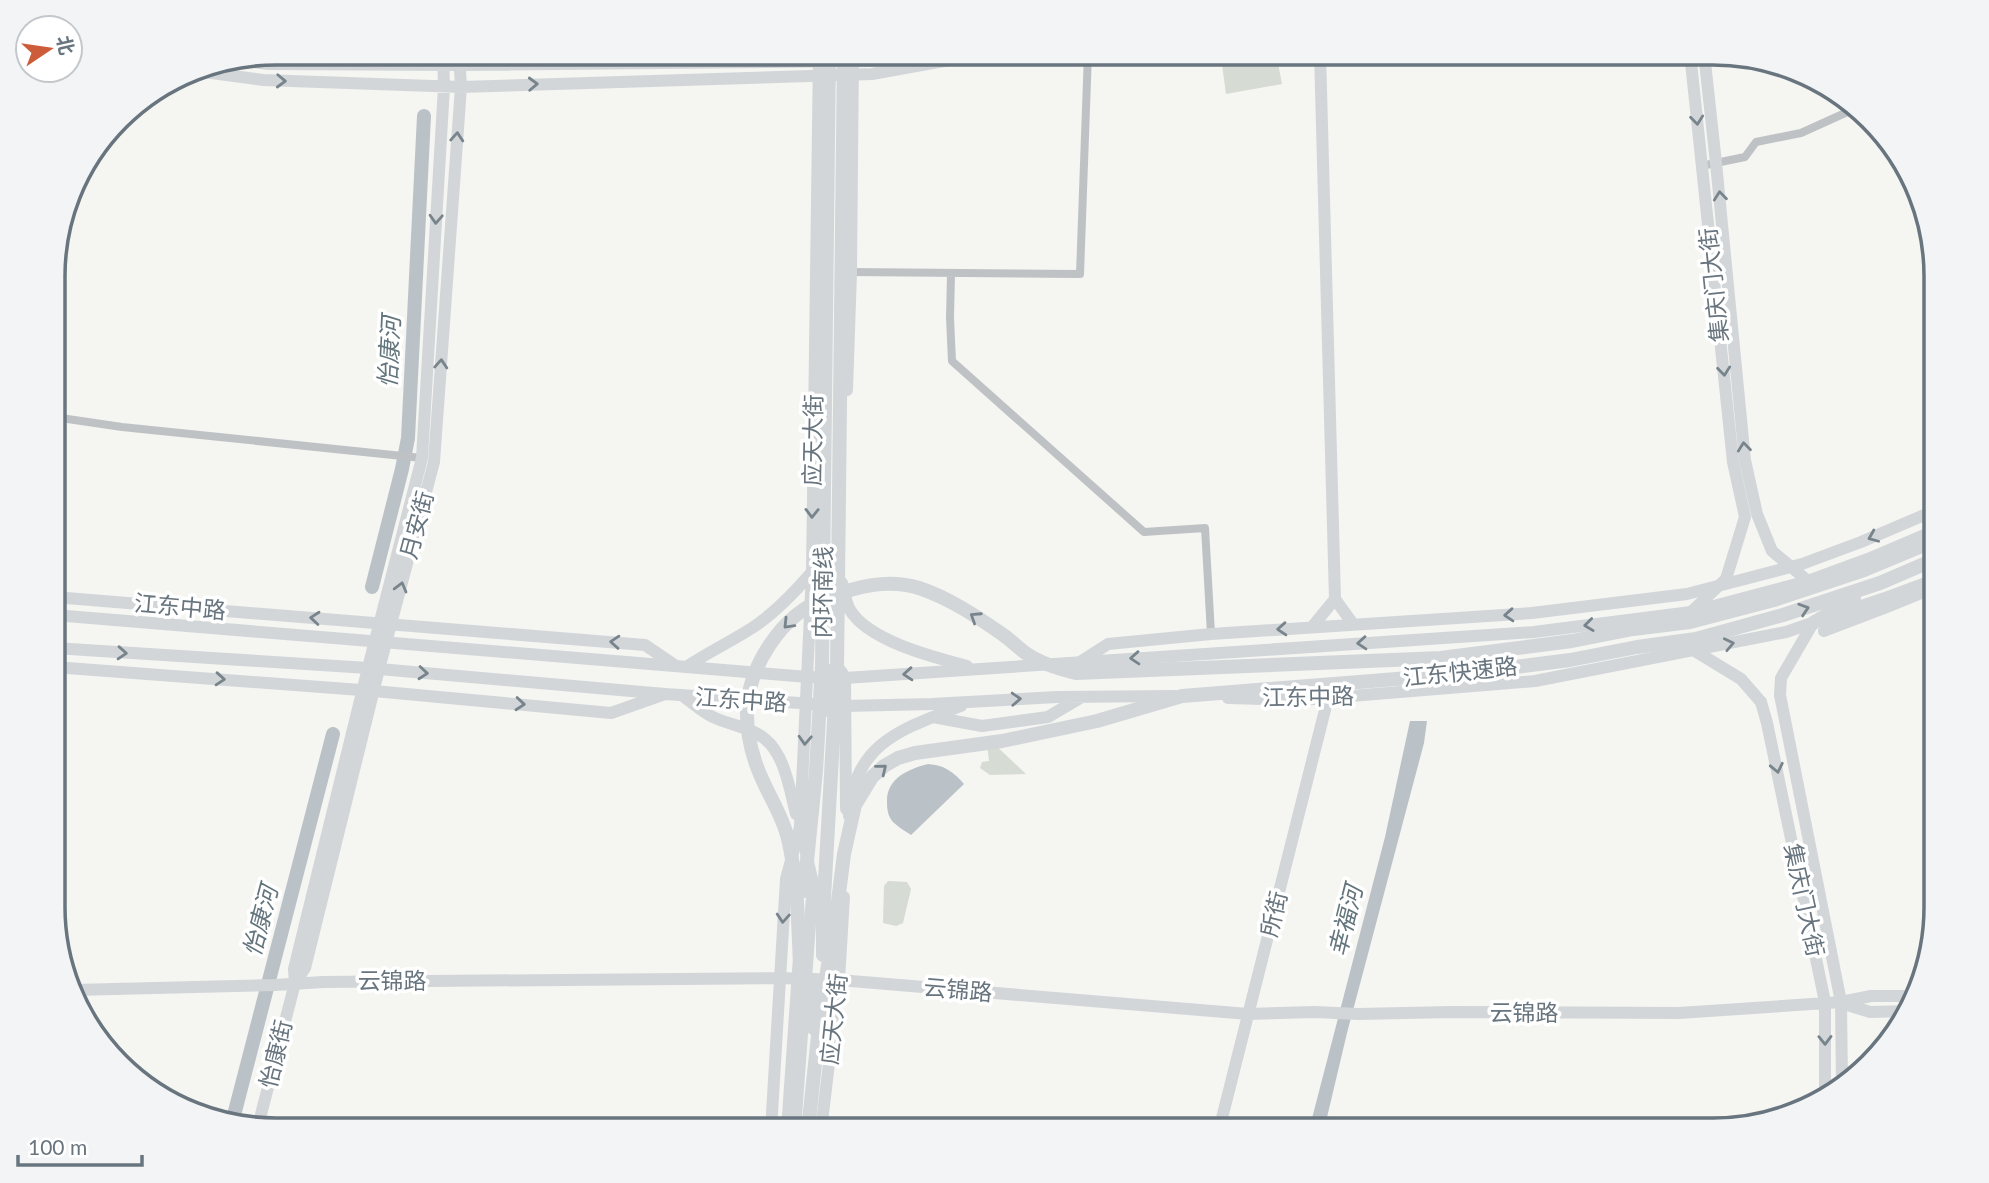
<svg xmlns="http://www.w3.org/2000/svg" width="1989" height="1183" font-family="Lato,'Noto Sans SC',sans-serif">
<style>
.green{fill:#d6dbd3}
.water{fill:#bac2c7}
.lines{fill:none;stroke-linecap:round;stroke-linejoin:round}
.river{stroke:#bac2c7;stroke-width:14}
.street{stroke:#bfc2c5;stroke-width:8}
.secondary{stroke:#d2d6d9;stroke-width:12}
.primary{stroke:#d2d6d9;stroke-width:12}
.highway{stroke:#d2d6d9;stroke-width:14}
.oneway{stroke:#78848c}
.labels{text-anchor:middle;stroke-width:7;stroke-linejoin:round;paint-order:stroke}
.street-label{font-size:23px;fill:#68757f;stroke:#fff}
.water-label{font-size:24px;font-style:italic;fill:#63757c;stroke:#fff}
.rim{fill:none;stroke:#68757f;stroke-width:3.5}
</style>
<rect width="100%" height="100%" fill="#f5f5f2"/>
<path class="green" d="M1248 53H1276L1282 84 1226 94 1221 57Z
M991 741 1026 774 990 775 980 768 982 762 989 761 987 743Z
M888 881 907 882 911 889 903 923 896 926 883 923 884 886Z"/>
<path class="water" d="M1410 721H1427L1424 743 1347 1033 1324 1130H1309L1385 837Z
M928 764C944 765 954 772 964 784L911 835C905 831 898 827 893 822 888 816 887 810 887 802 886 779 908 769 928 764Z"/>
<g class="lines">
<path class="river" d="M372 587 402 469 408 438 424 116
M233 1119 333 734"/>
<path class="street" d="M1701 166 1745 157 1756 142 1801 133 1854 109
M851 272 1080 274 1088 53
M951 274 950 318 952 361 1144 532 1205 528 1211 634
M54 417 122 427 422 458"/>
<path class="secondary" d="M1320 53 1335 599 1353 624
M1690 53 1733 462 1745 517 1726 579 1691 612
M1704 53 1716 163 1745 460 1757 514 1772 551 1808 581
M237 60 268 64 460 65 871 61 920 53
M189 70 263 80 461 87 872 74 988 53
M54 597 645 645 676 666
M1312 627 1335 599
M1824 631 1887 607 1936 587
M1080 662 1108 644 1211 634 1532 613 1687 594 1802 564 1861 542 1936 510
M54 667 374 691 611 713 665 694
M841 671 845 678 846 809
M1780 695 1841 1002 1842 1084
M1761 702 1767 723 1825 1002V1100
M295 983 305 968 379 669 434 462 461 87 459 53
M74 990 275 985 323 982 779 978 839 980 1248 1014 1315 1012 1358 1014 1452 1012 1679 1013 1841 1002 1871 996H1914
M1841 1003 1870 1012 1909 1011
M258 1126 295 983 294 969 368 668 422 458 444 87 443 53
M771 1130 786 879 800 827
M821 1130 839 980 844 897
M1219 1130 1328 698"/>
<path class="primary" d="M847 390 851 272 853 53
M842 583C844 591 846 603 850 610 869 641 933 657 967 666
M54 615 808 677 845 678 1534 632 1691 612 1808 581 1868 559 1936 530
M54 648 368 668 665 694 844 706 932 704 1057 697 1175 696
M1695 651 1741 679 1761 702
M686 667C707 653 730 642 752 628 775 613 794 593 812 572
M681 695C692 702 702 712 713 717 729 725 751 727 765 739 785 755 790 791 796 814
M1780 695 1781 678 1813 623
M1228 698 1302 700 1535 681 1786 632 1885 598 1936 579
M828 711 831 670
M933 717 982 726 1048 717 1080 698
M849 816C853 743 902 729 961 706
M813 1029 814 979
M795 1130 813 883 800 827 812 572 819 53"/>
<path class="highway" d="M1813 623 1854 599
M804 891 816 771 822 665 829 53
M823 955V915L837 669 844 53
M800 965C798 923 798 881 788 839 782 812 763 788 755 761 750 746 747 730 747 714 747 667 782 614 826 598 856 587 887 578 919 588 949 598 976 616 1002 634 1011 640 1018 648 1027 654 1042 664 1059 669 1076 673L1441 658 1572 641 1633 629 1690 622 1774 600 1864 570 1936 540
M823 996 836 917 844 854 855 805 872 777 884 766 898 758 915 753 1002 741 1097 721 1182 696 1460 674 1570 660 1637 647 1696 639 1783 615 1880 583 1936 559
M788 1130 800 957
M808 1130 823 989"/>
</g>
<defs><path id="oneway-chevron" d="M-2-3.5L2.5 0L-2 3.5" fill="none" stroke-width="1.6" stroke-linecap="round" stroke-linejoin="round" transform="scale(1.75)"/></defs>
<g class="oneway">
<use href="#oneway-chevron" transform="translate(281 81) rotate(2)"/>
<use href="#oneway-chevron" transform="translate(533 84) rotate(-2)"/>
<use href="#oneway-chevron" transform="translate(1697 120) rotate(84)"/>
<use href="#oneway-chevron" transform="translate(457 137) rotate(-86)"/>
<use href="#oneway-chevron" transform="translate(1720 196) rotate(-96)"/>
<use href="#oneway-chevron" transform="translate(436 219) rotate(93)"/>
<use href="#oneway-chevron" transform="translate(441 364) rotate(-86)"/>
<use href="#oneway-chevron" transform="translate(1724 371) rotate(84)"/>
<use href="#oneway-chevron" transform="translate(1744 447) rotate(-96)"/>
<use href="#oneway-chevron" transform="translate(812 513) rotate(91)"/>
<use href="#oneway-chevron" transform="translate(1873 537) rotate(157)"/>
<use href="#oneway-chevron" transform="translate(401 587) rotate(-75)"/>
<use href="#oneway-chevron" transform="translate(1804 609) rotate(-18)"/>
<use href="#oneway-chevron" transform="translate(1509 615) rotate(176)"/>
<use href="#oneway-chevron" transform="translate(975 617) rotate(-147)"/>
<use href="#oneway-chevron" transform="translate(315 618) rotate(-175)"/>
<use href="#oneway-chevron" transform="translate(788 624) rotate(134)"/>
<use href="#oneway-chevron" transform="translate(1589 625) rotate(173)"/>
<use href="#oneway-chevron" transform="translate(1282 629) rotate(176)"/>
<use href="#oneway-chevron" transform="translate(615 642) rotate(-176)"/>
<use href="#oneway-chevron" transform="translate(1362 643) rotate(176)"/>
<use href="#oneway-chevron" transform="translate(1729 644) rotate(-12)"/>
<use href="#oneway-chevron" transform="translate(122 653) rotate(4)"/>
<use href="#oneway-chevron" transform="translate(1135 658) rotate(176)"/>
<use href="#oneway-chevron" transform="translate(423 673) rotate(5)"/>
<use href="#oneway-chevron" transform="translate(908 674) rotate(176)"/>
<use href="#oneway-chevron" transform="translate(220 679) rotate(4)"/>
<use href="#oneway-chevron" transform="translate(1016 699) rotate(-3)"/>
<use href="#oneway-chevron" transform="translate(520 704) rotate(5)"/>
<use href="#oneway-chevron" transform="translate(805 740) rotate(93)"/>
<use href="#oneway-chevron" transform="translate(1777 768) rotate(78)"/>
<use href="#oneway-chevron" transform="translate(882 769) rotate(-39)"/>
<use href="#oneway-chevron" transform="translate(783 918) rotate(94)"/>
<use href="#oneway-chevron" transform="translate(1825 1040) rotate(89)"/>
</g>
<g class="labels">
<g class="street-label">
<text transform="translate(1714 285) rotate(-96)" y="8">集庆门大街</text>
<text transform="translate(813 440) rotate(-89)" y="8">应天大街</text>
<text transform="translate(417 525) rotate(-75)" y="8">月安街</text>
<text transform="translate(823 592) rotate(-89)" y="8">内环南线</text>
<text transform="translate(180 607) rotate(5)" y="8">江东中路</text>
<text transform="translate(1460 672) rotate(-6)" y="8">江东快速路</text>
<text transform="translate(1308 697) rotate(-1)" y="8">江东中路</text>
<text transform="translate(741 700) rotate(4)" y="8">江东中路</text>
<text transform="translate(1804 900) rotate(78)" y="8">集庆门大街</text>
<text transform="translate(1274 914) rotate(-76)" y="8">所街</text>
<text x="392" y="989">云锦路</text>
<text transform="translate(958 990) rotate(5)" y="8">云锦路</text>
<text x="1524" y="1021">云锦路</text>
<text transform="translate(834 1019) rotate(-84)" y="8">应天大街</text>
<text transform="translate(276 1054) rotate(-76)" y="8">怡康街</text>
</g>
<g class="water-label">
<text transform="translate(390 352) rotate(-87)" y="8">怡康河</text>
<text transform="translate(261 921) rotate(-75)" y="8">怡康河</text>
<text transform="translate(1346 921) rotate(-76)" y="8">幸福河</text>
</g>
</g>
<path d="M0 0H1989V1183H0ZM276 65H1713A211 211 0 0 1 1924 276V907A211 211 0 0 1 1713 1118H276A211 211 0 0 1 65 907V276A211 211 0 0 1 276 65Z" fill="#f3f4f5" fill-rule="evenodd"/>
<path class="rim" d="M276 65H1713A211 211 0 0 1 1924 276V907A211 211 0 0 1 1713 1118H276A211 211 0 0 1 65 907V276A211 211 0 0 1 276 65Z"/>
<g transform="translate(49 49) rotate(77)"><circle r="33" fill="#ffffff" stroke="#c3c8cc" stroke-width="2"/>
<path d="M0-5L12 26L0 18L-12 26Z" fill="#cd5c3a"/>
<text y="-10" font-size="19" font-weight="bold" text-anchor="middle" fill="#68757f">北</text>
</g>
<path d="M18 1155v10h124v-10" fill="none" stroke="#68757f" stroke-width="3.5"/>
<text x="28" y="1155" font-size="21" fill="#68757f" stroke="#ffffff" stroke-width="5" paint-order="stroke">100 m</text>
</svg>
